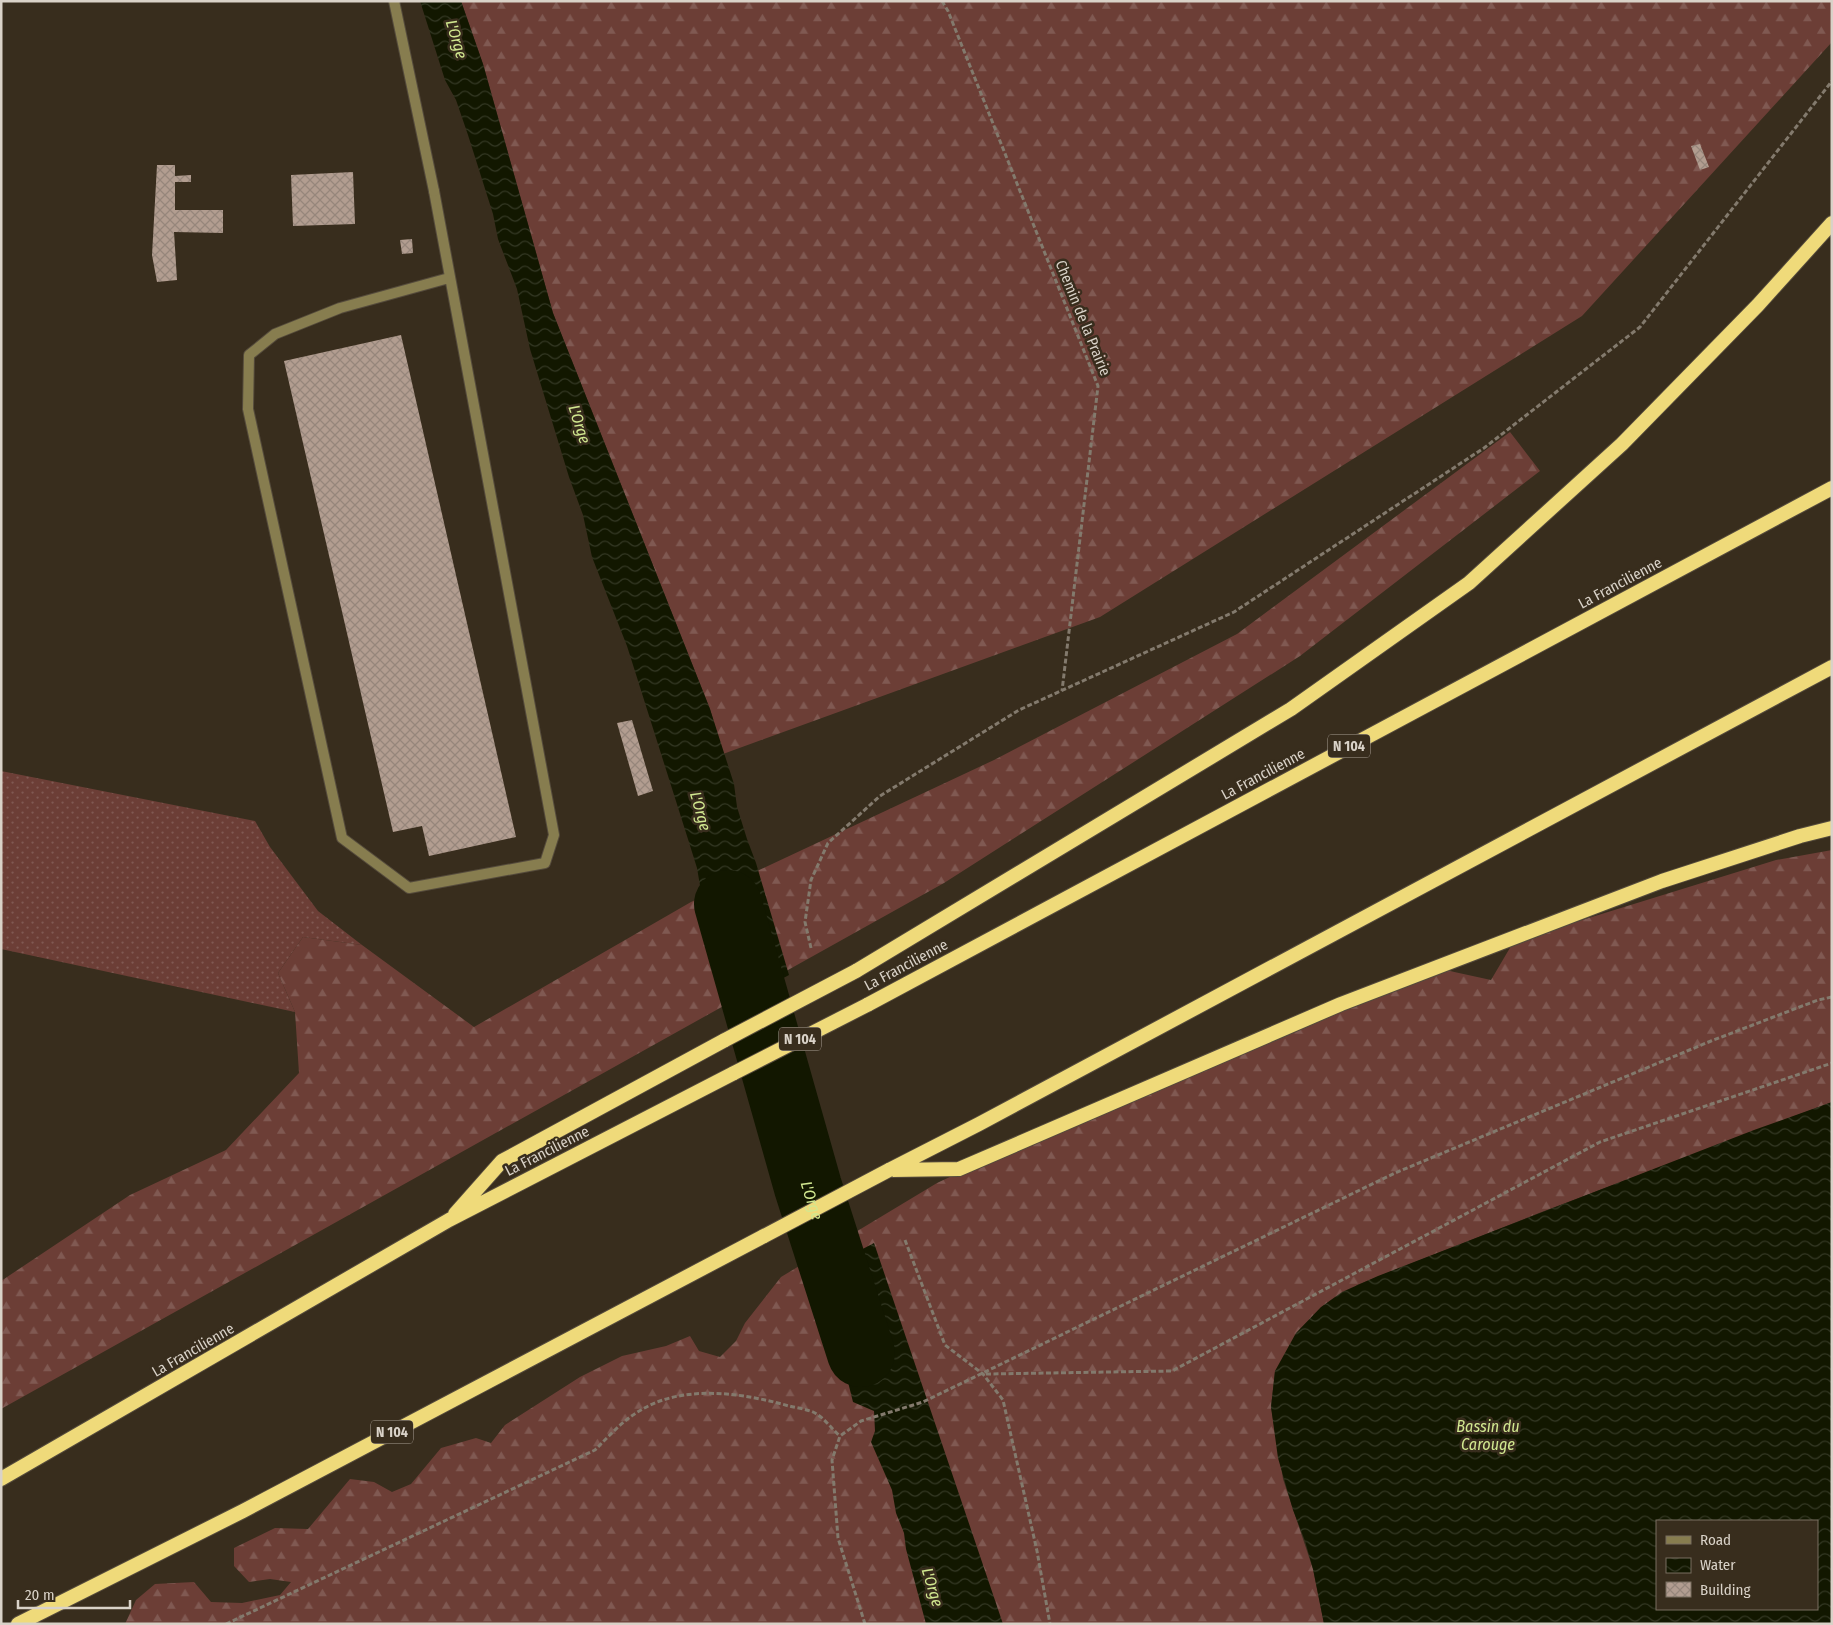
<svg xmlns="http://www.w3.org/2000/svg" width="1833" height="1625" font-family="'Fira Sans Condensed',sans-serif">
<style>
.grass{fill:url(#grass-dots)}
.forest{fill:url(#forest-firs)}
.water{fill:url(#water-waves);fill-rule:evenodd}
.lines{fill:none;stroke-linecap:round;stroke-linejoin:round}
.river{stroke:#121700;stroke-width:68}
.building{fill:url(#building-cross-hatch)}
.service-casing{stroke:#554b3c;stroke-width:12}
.minor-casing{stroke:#554b3c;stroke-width:12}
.trunk-casing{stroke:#554b3c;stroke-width:16}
.path{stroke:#837a6d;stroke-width:3;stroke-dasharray:5 2.5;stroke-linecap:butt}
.service{stroke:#877d4f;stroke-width:10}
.minor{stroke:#877d4f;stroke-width:10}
.trunk{stroke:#efda7a;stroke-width:14}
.trunk-bridge-casing{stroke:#554b3c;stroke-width:16;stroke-linecap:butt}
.trunk-bridge{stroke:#efda7a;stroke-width:14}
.labels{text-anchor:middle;stroke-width:5;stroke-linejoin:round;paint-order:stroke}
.shield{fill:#382d1d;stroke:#a9a095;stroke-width:1}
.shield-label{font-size:14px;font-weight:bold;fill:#d9d2c8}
.street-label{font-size:15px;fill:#d9d2c8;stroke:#382d1d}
.water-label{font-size:16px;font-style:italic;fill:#d2e890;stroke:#382d1d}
</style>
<defs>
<pattern id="grass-dots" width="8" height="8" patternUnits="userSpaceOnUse" patternTransform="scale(1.25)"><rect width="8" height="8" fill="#6c3e36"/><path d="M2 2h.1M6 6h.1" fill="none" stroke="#805952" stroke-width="1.8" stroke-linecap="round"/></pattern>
<pattern id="forest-firs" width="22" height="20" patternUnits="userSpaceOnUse" patternTransform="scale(1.25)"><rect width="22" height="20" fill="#6c3e36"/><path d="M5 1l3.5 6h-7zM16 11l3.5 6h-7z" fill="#805952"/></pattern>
<pattern id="water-waves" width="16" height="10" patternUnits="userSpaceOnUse" patternTransform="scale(1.25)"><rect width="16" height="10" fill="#121700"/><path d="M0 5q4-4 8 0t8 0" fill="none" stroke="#343824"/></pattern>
<pattern id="building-cross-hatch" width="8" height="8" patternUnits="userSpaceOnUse" patternTransform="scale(1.25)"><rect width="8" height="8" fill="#b29d90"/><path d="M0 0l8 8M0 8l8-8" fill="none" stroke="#96867b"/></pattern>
</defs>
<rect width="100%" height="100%" fill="#382d1d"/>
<path class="grass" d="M1 771 255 821 270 847 318 911 362 945 303 937 278 973 295 1012 1 949Z"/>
<path class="forest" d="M461 1H1832V42L1582 316 1100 617 723 754 710 709 553 313 483 64Z
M1510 432 1540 471 1300 656 944 883 1 1409V1281L130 1195 226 1150 299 1073 295 1012 278 973 303 937 362 945 474 1027 691 902 994 760 1237 634Z
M1832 850V1102L1539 1213 1357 1285 1275 1371 1271 1407 1283 1479 1313 1569 1324 1624H125L136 1600 155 1584 194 1582 211 1602 242 1603 280 1595 291 1582 270 1579 249 1582 234 1566V1548L275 1528 308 1529 350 1479 374 1482 392 1492 411 1484 441 1448 476 1438 491 1443 505 1425 580 1377 622 1356 666 1346 690 1336 699 1351 720 1357 736 1341 745 1323 781 1277 937 1183 1239 1041 1436 968 1491 980 1514 941 1776 860Z"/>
<path class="water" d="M420 1H461L483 64 553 313 710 709 734 784 737 807 747 839 756 863 789 975 730 1007 710 944 697 868 687 836 627 646 592 557 583 515 569 477 530 349 517 289 498 239 493 214 468 135 456 100 445 80Z
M1832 1102V1624H1324L1313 1569 1305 1541 1293 1510 1278 1458 1271 1407 1275 1371 1296 1333 1321 1307 1342 1292 1378 1276 1754 1130ZM1817 1521V1609H1657V1521Z
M874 1243 1003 1624H926L906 1549 904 1533 896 1513 892 1490 871 1442 875 1431 874 1411 853 1402 846 1374 844 1361 833 1339 830 1327V1296L823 1270Z"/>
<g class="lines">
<path class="river" id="s1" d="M728 904 808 1187 861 1353"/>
</g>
<path class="building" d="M1700 144 1709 167 1700 170 1691 146Z
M157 165H175V176L191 175V182H175V210H223V233L174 232 177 280 157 282 152 255Z
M353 172 355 224 293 226 291 175Z
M412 239 413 253 402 254 400 240Z
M401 335 516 837 429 856 422 826 393 832 284 361Z
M632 720 653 791 638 796 617 723Z"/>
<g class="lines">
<g class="service-casing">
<path id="service" d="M434 191 554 835 545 863 409 888 342 838 248 409 249 355 275 334 340 308 449 278"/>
</g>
<g class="minor-casing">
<path id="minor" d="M394 1 434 191"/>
</g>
<g class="trunk-casing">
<path id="trunk" d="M856 971 1291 709 1469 583 1622 444 1758 305 1832 223
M867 1005 1832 488
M889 1170 979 1124 1832 667
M892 1170 959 1169 1341 1004 1662 881 1800 836 1832 828
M455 1214 502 1161 725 1040
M1 1479 449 1220 734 1073
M18 1624 243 1511 764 1236"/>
</g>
<path class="path" d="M942 1 948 11 1098 386 1062 691
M811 948 805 922 811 880 828 843 880 796 1019 710 1234 612 1484 448 1640 327 1832 81
M905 1240 945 1345 983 1374 1003 1400 1037 1551 1050 1624
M986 1374 1172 1371 1600 1142 1832 1063
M226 1624 595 1450C609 1436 623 1420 641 1410 684 1384 743 1393 789 1406 797 1408 807 1409 815 1413 824 1418 832 1429 840 1436
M865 1624 838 1538 832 1460 840 1436 861 1421 923 1402 1395 1173 1711 1041 1818 1000 1832 997"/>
<use href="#service" class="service"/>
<use href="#minor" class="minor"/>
<use href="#trunk" class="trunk"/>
<g class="trunk-bridge-casing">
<path id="trunk-bridge" d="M725 1040 856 971
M734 1073 867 1005
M764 1236 889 1170"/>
</g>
<use href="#trunk-bridge" class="trunk-bridge"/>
</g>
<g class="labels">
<g class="shield">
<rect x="1328" y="734.5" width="42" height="23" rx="4"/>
<rect x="779" y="1027.5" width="42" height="23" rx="4"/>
<rect x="371" y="1420.5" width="42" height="23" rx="4"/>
</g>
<g class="shield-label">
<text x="1349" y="751">N 104</text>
<text x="800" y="1044">N 104</text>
<text x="392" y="1437">N 104</text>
</g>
<g class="street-label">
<text transform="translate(1083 318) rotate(68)" y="5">Chemin de la Prairie</text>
<text transform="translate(1620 583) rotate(-28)" y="5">La Francilienne</text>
<text transform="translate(1263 774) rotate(-28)" y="5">La Francilienne</text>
<text transform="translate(906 965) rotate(-28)" y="5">La Francilienne</text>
<text transform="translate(547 1151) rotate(-27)" y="5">La Francilienne</text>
<text transform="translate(193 1350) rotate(-30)" y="5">La Francilienne</text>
</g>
<g class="water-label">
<text transform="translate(457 39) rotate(73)" y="6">L'Orge</text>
<text transform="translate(580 424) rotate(72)" y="6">L'Orge</text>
<text transform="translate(701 811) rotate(74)" y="6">L'Orge</text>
<text dy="6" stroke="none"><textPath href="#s1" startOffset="308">L'Orge</textPath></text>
<text x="1488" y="1432">Bassin du<tspan x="1488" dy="18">Carouge</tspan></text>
<text transform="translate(933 1587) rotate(73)" y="6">L'Orge</text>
</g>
</g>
<rect width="1833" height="1625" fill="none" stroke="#d9d2c8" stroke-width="5"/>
<rect x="1656" y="1520" width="162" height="90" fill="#382d1d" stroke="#786f61"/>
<rect x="1666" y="1536" width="25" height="8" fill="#877d4f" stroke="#786f61"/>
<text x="1700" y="1545" font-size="15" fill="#d9d2c8">Road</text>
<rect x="1666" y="1558" width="25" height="15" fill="url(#water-waves)" stroke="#786f61"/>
<text x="1700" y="1570" font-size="15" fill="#d9d2c8">Water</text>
<rect x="1666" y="1582" width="25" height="15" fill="url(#building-cross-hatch)" stroke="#786f61"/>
<text x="1700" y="1595" font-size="15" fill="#d9d2c8">Building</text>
<path d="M18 1600v8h112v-8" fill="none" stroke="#d9d2c8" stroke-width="2.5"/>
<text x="25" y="1600" font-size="15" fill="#d9d2c8" stroke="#382d1d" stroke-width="4" paint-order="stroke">20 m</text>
</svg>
